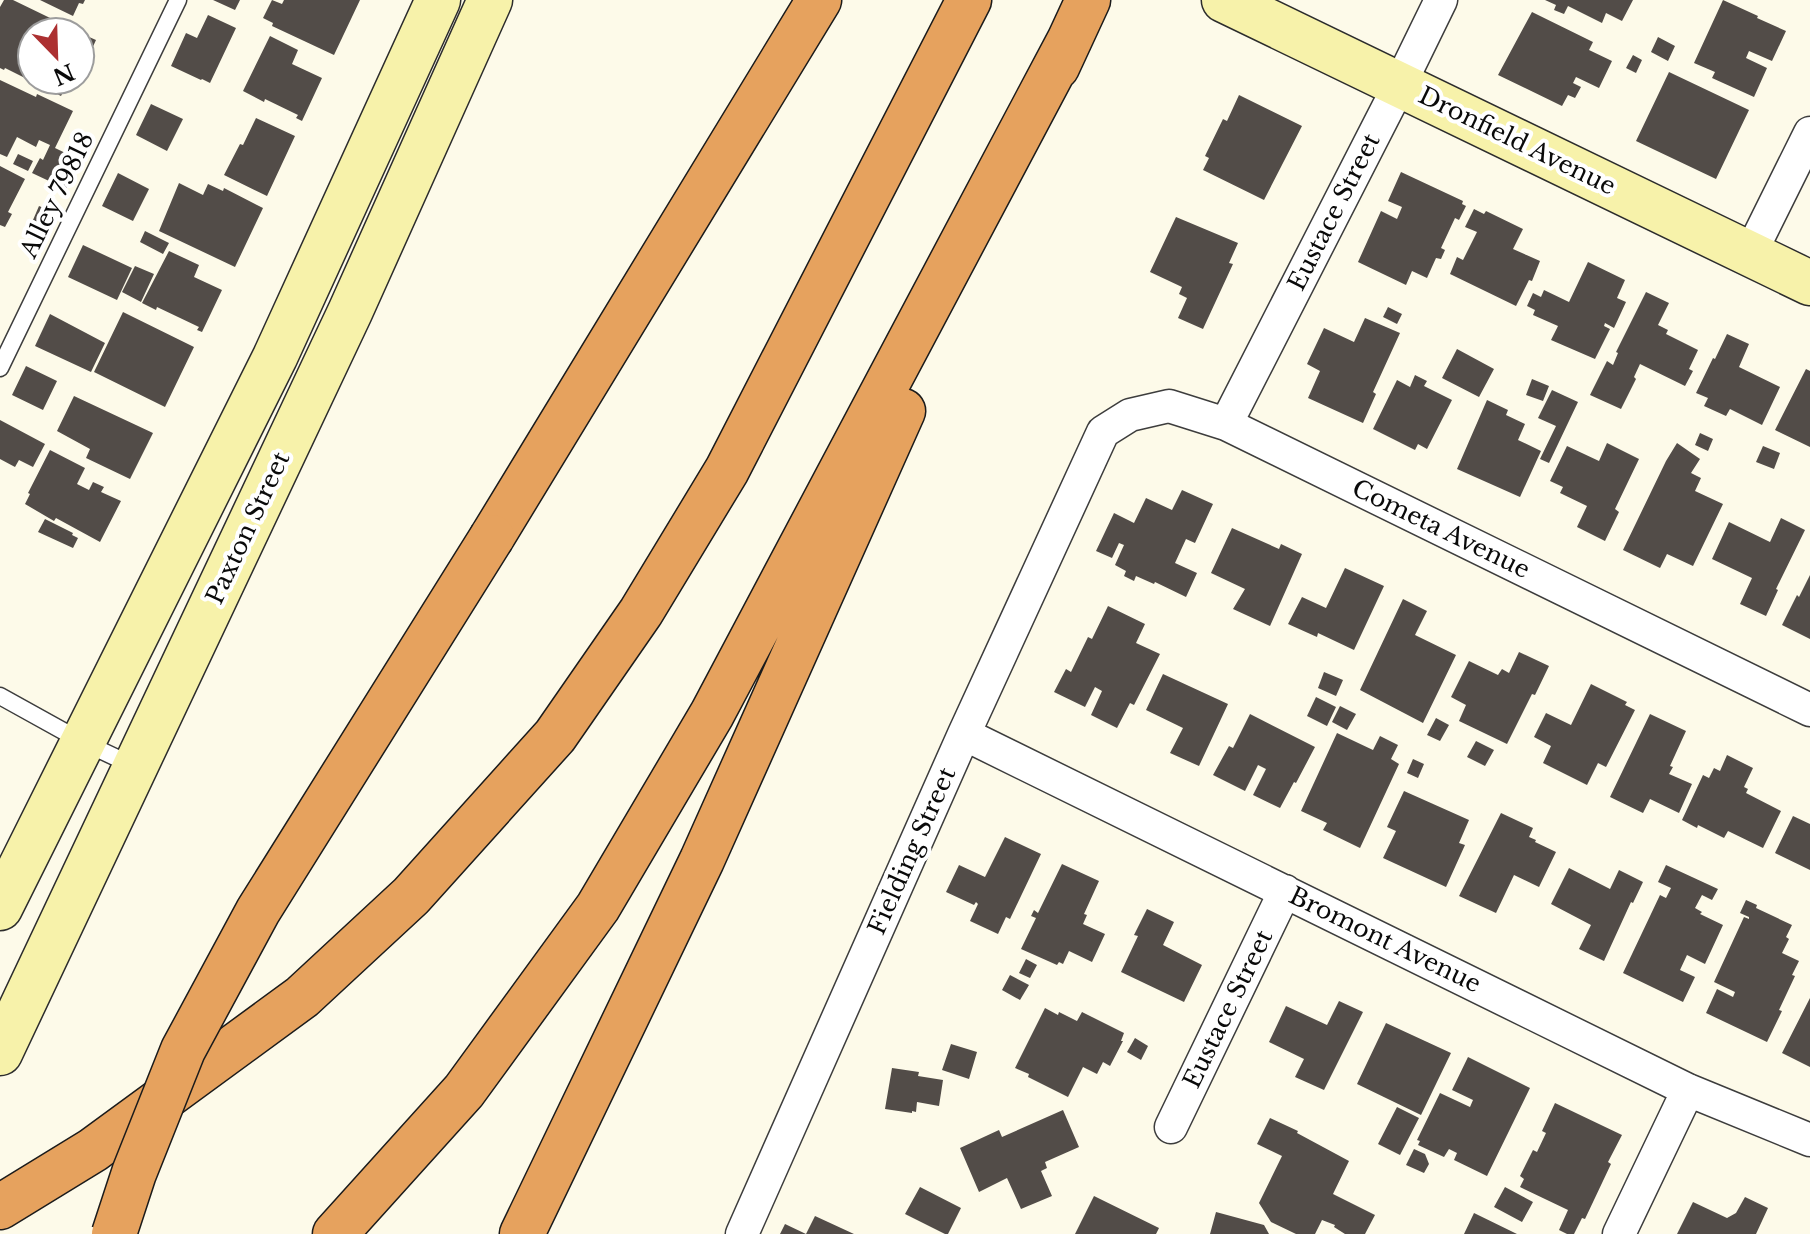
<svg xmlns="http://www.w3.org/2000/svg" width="1810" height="1234" font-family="'Libre Baskerville',serif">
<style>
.building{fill:#524c48}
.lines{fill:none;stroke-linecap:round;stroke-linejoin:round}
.lane-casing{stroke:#3d3d3d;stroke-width:19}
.street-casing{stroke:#3d3d3d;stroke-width:35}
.secondary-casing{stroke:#2c2c2c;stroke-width:47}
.highway-casing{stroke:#1b1b1b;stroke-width:47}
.lane{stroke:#fff;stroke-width:16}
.street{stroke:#fff;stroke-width:32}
.secondary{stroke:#f7f2aa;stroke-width:44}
.highway{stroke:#e6a25e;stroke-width:44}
.highway-bridge-casing{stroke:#1b1b1b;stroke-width:47;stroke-linecap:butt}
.highway-bridge{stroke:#e6a25e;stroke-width:44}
.labels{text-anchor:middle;stroke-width:8;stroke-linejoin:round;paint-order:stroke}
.street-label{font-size:24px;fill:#0a0a0a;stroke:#fff}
</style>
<rect width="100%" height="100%" fill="#fdfae9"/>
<path class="building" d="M4 0H13L79 32H32V80H69L61 96 5 68 4 70 0 68V7Z
M40 0H85L83 4 79 3 73 16Z
M213 0H240L235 10Z
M272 0 282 4 284 0H360L334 55 272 26 273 23 263 18Z
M1545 0H1633L1622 21 1606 13 1602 23 1568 6 1564 14 1554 10 1556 5Z
M1723 0 1758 16 1757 18 1786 31 1772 61 1749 51 1746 58 1767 68 1754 97 1712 78 1715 72 1694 63Z
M1532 12 1593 42 1589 50 1612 61 1599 88 1576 77 1573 83 1581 87 1575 98 1568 95 1562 106 1498 75Z
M208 15 236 28 210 83 202 79 201 80 171 66 186 33 197 38Z
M80 33 96 40 91 51 85 48 80 57Z
M270 36 298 50 292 64 322 78 302 121 296 118 298 115 265 99 264 102 243 91Z
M1658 37 1675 46 1668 61 1651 52Z
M1633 55 1642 60 1636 73 1626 68Z
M1669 72 1749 110 1716 179 1636 141Z
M0 80 36 97 37 94 73 111 55 148 80 160 66 189 32 173 40 158 43 160 50 145 39 140 36 147 17 137 7 157 0 154Z
M1239 95 1302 126 1264 200 1203 170 1209 158 1205 156 1223 119 1227 121Z
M151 104 183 119 167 151 136 135Z
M256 118 295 136 267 196 224 175 240 144 243 145Z
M18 154 33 161 28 171 13 164Z
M0 166 25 179 8 212 12 214 5 227 0 225Z
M1401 172 1463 201 1462 204 1466 206 1459 220 1455 218 1441 248 1445 250 1441 259 1436 258 1427 278 1412 271 1406 285 1358 262 1381 211 1397 219 1402 207 1388 201Z
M118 173 149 189 133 221 102 206Z
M179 183 203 195 208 184 223 191 224 188 263 208 235 267 159 231Z
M39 206 51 211 45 225 33 220Z
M1474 209 1484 214 1486 211 1523 229 1513 249 1540 261 1532 281 1529 280 1516 306 1450 274 1457 257 1463 260 1477 232 1465 227Z
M1176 217 1238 243 1229 263 1233 264 1203 329 1178 318 1187 298 1179 294 1182 287 1150 272Z
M145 231 169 243 163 254 140 242Z
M83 245 132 268 117 300 68 277Z
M169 251 199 265 194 277 222 290 202 332 197 330 199 327 157 307 156 310 142 303Z
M1588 262 1625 280 1617 298 1626 302 1614 328 1605 323 1604 326 1610 329 1595 359 1551 340 1558 326 1533 315 1535 310 1527 306 1533 293 1541 297 1544 290 1569 302Z
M135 266 154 274 141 302 122 292Z
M1646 292 1669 303 1658 325 1668 330 1666 334 1698 350 1689 369 1693 371 1685 386 1640 364 1634 377 1636 379 1621 409 1590 395 1607 361 1613 365 1618 353 1616 352Z
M1388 307 1402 314 1397 324 1383 317Z
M123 312 194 347 165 407 94 372Z
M50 314 105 343 91 372 35 346Z
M1365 318 1400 333 1373 392 1376 394 1363 423 1308 398 1320 371 1307 364 1324 328 1354 342Z
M1727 334 1749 344 1739 367 1780 387 1762 425 1730 409 1726 416 1704 406 1708 398 1696 393 1713 358 1715 359Z
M1457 349 1494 369 1479 397 1442 378Z
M26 366 57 381 43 410 12 395Z
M1806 369 1810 371V447L1775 430Z
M1415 375 1427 381 1424 386 1452 400 1427 449 1418 444 1415 450 1373 429 1397 380 1410 387Z
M1532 379 1549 386 1543 401 1526 395Z
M1552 390 1578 402 1549 463 1540 459 1556 426 1538 418Z
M74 396 153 433 130 479 86 458 90 449 57 431Z
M1487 400 1508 410 1506 415 1525 424 1518 440 1541 451 1520 497 1457 469Z
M0 420 45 444 33 467 19 460 15 467 0 459Z
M1700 433 1713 439 1708 451 1695 445Z
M1607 443 1639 459 1615 509 1619 512 1605 541 1577 527 1587 506 1560 493 1563 487 1550 481 1567 446 1599 461Z
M1677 443 1700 459 1691 473 1701 478 1695 491 1723 504 1693 566 1667 554 1660 568 1623 550 1666 461Z
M1763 446 1780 453 1774 469 1756 462Z
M50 450 85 468 77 484 89 490 93 482 104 487 101 492 121 501 100 542 56 518 54 521 25 504 30 494 28 493Z
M1182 490 1213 504 1195 543 1186 539 1175 563 1197 573 1186 597 1155 582 1154 584 1136 576 1134 581 1124 576 1126 571 1115 565 1124 545 1119 543 1112 558 1096 551 1114 513 1134 523 1146 498 1172 510Z
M1781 518 1805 530 1776 589 1778 590 1766 616 1740 604 1752 578 1712 559 1729 522 1770 542Z
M45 519 73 533 72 535 78 538 73 548 38 532Z
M1232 528 1279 549 1281 544 1302 554 1270 626 1233 609 1245 589 1211 573Z
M1345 568 1384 586 1354 650 1318 633 1317 637 1288 624 1302 597 1326 608Z
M1810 575V639L1782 625 1797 595 1799 597Z
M1403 599 1427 611 1415 635 1456 655 1423 723 1360 690Z
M1108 606 1145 624 1136 643 1160 654 1134 705 1130 703 1117 728 1091 715 1102 691 1095 687 1085 707 1054 692 1066 669 1071 672 1088 637 1092 639Z
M1519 652 1549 666 1535 695 1532 694 1507 744 1459 721 1466 705 1451 697 1469 661 1498 675 1502 669 1509 673Z
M1324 672 1343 680 1336 696 1318 688Z
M1163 674 1228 704 1199 766 1170 753 1183 728 1146 710Z
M1591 684 1627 702 1625 705 1635 710 1606 767 1598 763 1587 785 1543 763 1551 746 1534 737 1546 713 1571 725Z
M1316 697 1336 707 1327 726 1307 716Z
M1340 706 1356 714 1347 730 1332 722Z
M1250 714 1315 747 1296 783 1294 782 1280 808 1253 795 1266 769 1258 765 1245 791 1213 775 1229 746 1233 748Z
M1650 714 1686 731 1670 766 1673 767 1669 774 1692 784 1679 813 1650 799 1643 813 1610 797Z
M1436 718 1449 725 1440 741 1427 735Z
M1337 733 1373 750 1380 736 1398 745 1391 759 1399 764 1360 848 1323 830 1327 823 1301 811Z
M1476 741 1494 750 1485 766 1467 757Z
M1727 755 1753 768 1744 787 1748 789 1746 793 1781 811 1763 848 1728 831 1724 838 1698 825 1697 828 1682 820 1703 775 1709 778 1714 768 1720 771Z
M1413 759 1424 764 1418 778 1407 773Z
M1404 791 1469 820 1459 843 1465 845 1446 887 1383 858 1396 831 1387 827Z
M1501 813 1533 828 1529 837 1536 840 1535 842 1556 852 1539 887 1514 875 1496 913 1459 896Z
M1793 816 1810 824V870L1775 853Z
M1005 837 1041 854 1010 919 1006 917 998 934 970 921 978 904 976 902 974 905 946 892 959 865 985 877Z
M1062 864 1099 881 1084 914 1087 915 1083 924 1105 934 1092 962 1069 951 1063 964 1059 962 1057 965 1021 949 1036 918 1031 916 1034 910 1038 913Z
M1666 865 1718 889 1712 900 1702 895 1695 908 1702 912 1700 914 1723 925 1705 964 1687 955 1680 970 1695 977 1683 1002 1623 973 1660 895 1666 898 1671 888 1658 882Z
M1569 868 1610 889 1619 870 1643 882 1633 903 1631 902 1604 961 1579 949 1591 925 1551 904Z
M1746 900 1757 905 1756 908 1792 925 1786 937 1789 939 1782 953 1799 961 1792 975 1795 976 1779 1010 1782 1011 1767 1042 1706 1013 1717 989 1733 997 1735 992 1714 982 1744 917 1749 919V917L1740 913Z
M1147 909 1174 922 1163 945 1202 965 1184 1002 1121 972 1138 936 1134 935Z
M1026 959 1037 965 1030 978 1019 973Z
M1010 975 1029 985 1020 1000 1002 990Z
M1810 998V1067L1782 1053Z
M1339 1001 1363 1012 1324 1090 1295 1077 1304 1059 1269 1042 1286 1006 1327 1025Z
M1045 1008 1058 1015 1059 1012 1077 1021 1082 1012 1124 1033 1121 1041H1123L1110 1066 1103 1062 1097 1074 1083 1067 1068 1097 1028 1077 1029 1074 1015 1068Z
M1386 1023 1451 1053 1421 1115 1357 1084Z
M1135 1038 1148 1046 1141 1060 1127 1052Z
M951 1044 977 1052 969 1079 942 1070Z
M1468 1057 1530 1088 1487 1176 1454 1160 1457 1153 1449 1149 1444 1157 1418 1145 1420 1141 1417 1140 1440 1093 1470 1107 1473 1100 1452 1090Z
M892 1068 919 1072 918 1076 943 1080 939 1106 917 1102 916 1112 912 1111V1113L885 1109Z
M1555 1103 1622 1135 1608 1162 1611 1164 1585 1219 1582 1218 1574 1234H1567L1559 1230 1568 1210 1520 1187 1524 1179 1520 1176 1533 1150 1537 1152 1546 1133 1542 1131Z
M1397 1107 1419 1118 1400 1155 1378 1144Z
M1063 1110 1079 1147 1045 1162 1047 1168 1041 1171 1052 1196 1021 1209 1007 1178 979 1192 960 1148 999 1130 1002 1137Z
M1270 1118 1298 1131 1297 1133 1349 1161 1333 1194 1375 1215 1365 1234H1345L1334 1227 1335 1225 1322 1220 1315 1234H1296L1271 1222 1259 1203 1282 1156 1257 1144Z
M1414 1149 1425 1154 1429 1164 1424 1173 1406 1165Z
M920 1187 961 1208 948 1234H945L905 1214Z
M1505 1187 1533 1202 1522 1222 1494 1207Z
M1094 1196 1159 1228 1156 1234H1075Z
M1745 1197 1768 1208 1756 1234H1677L1693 1202 1727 1218 1736 1213Z
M1216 1212 1264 1225 1269 1234H1210Z
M1474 1213 1517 1234H1464Z
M815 1216 854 1234H806Z
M785 1224 806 1234H780Z"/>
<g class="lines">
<g class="lane-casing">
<path id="lane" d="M0 368 178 0
M0 696 83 742 134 766"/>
</g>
<g class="street-casing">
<path id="street" d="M1750 254 1810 133
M1226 424 1400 84 1441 0
M964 734 1688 1090 1810 1140
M1171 1127 1285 891
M742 1234 964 734 1103 432 1130 415 1169 406 1226 424 1810 710
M1619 1234 1688 1090"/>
</g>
<g class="secondary-casing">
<path id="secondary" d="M1224 0 1810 283
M0 908 275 357 438 0
M0 1053 350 312 490 0"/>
</g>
<g class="highway-casing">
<path id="highway" d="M1057 67 1088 0
M492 537 819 0
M0 1207 93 1150 302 997 411 896 555 736 641 612 727 470 969 0
M335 1234 464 1091 598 907 712 714 1070 39
M522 1234 702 860 903 411"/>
</g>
<use href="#lane" class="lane"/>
<use href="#street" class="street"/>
<use href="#secondary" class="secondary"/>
<use href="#highway" class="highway"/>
<g class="highway-bridge-casing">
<path id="highway-bridge" d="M114 1234 134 1173 183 1050 258 911 492 537"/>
</g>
<use href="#highway-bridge" class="highway-bridge"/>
</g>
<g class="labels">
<g class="street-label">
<text transform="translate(1517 141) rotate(26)" y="8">Dronfield Avenue</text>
<text transform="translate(57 195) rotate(-64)" y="8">Alley 79818</text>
<text transform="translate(1334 212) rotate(-63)" y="8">Eustace Street</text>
<text transform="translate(248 528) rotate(-65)" y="8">Paxton Street</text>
<text transform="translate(1441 529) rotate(26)" y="8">Cometa Avenue</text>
<text transform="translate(912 851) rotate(-66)" y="8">Fielding Street</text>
<text transform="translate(1385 940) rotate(26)" y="8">Bromont Avenue</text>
<text transform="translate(1228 1009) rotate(-64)" y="8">Eustace Street</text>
</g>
</g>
<g transform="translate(56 56) rotate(157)"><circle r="38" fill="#ffffff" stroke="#9d9d9d" stroke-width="2"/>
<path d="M0-6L14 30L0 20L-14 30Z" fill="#ac3031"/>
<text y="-12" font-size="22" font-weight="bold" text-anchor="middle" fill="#0a0a0a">N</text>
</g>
</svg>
